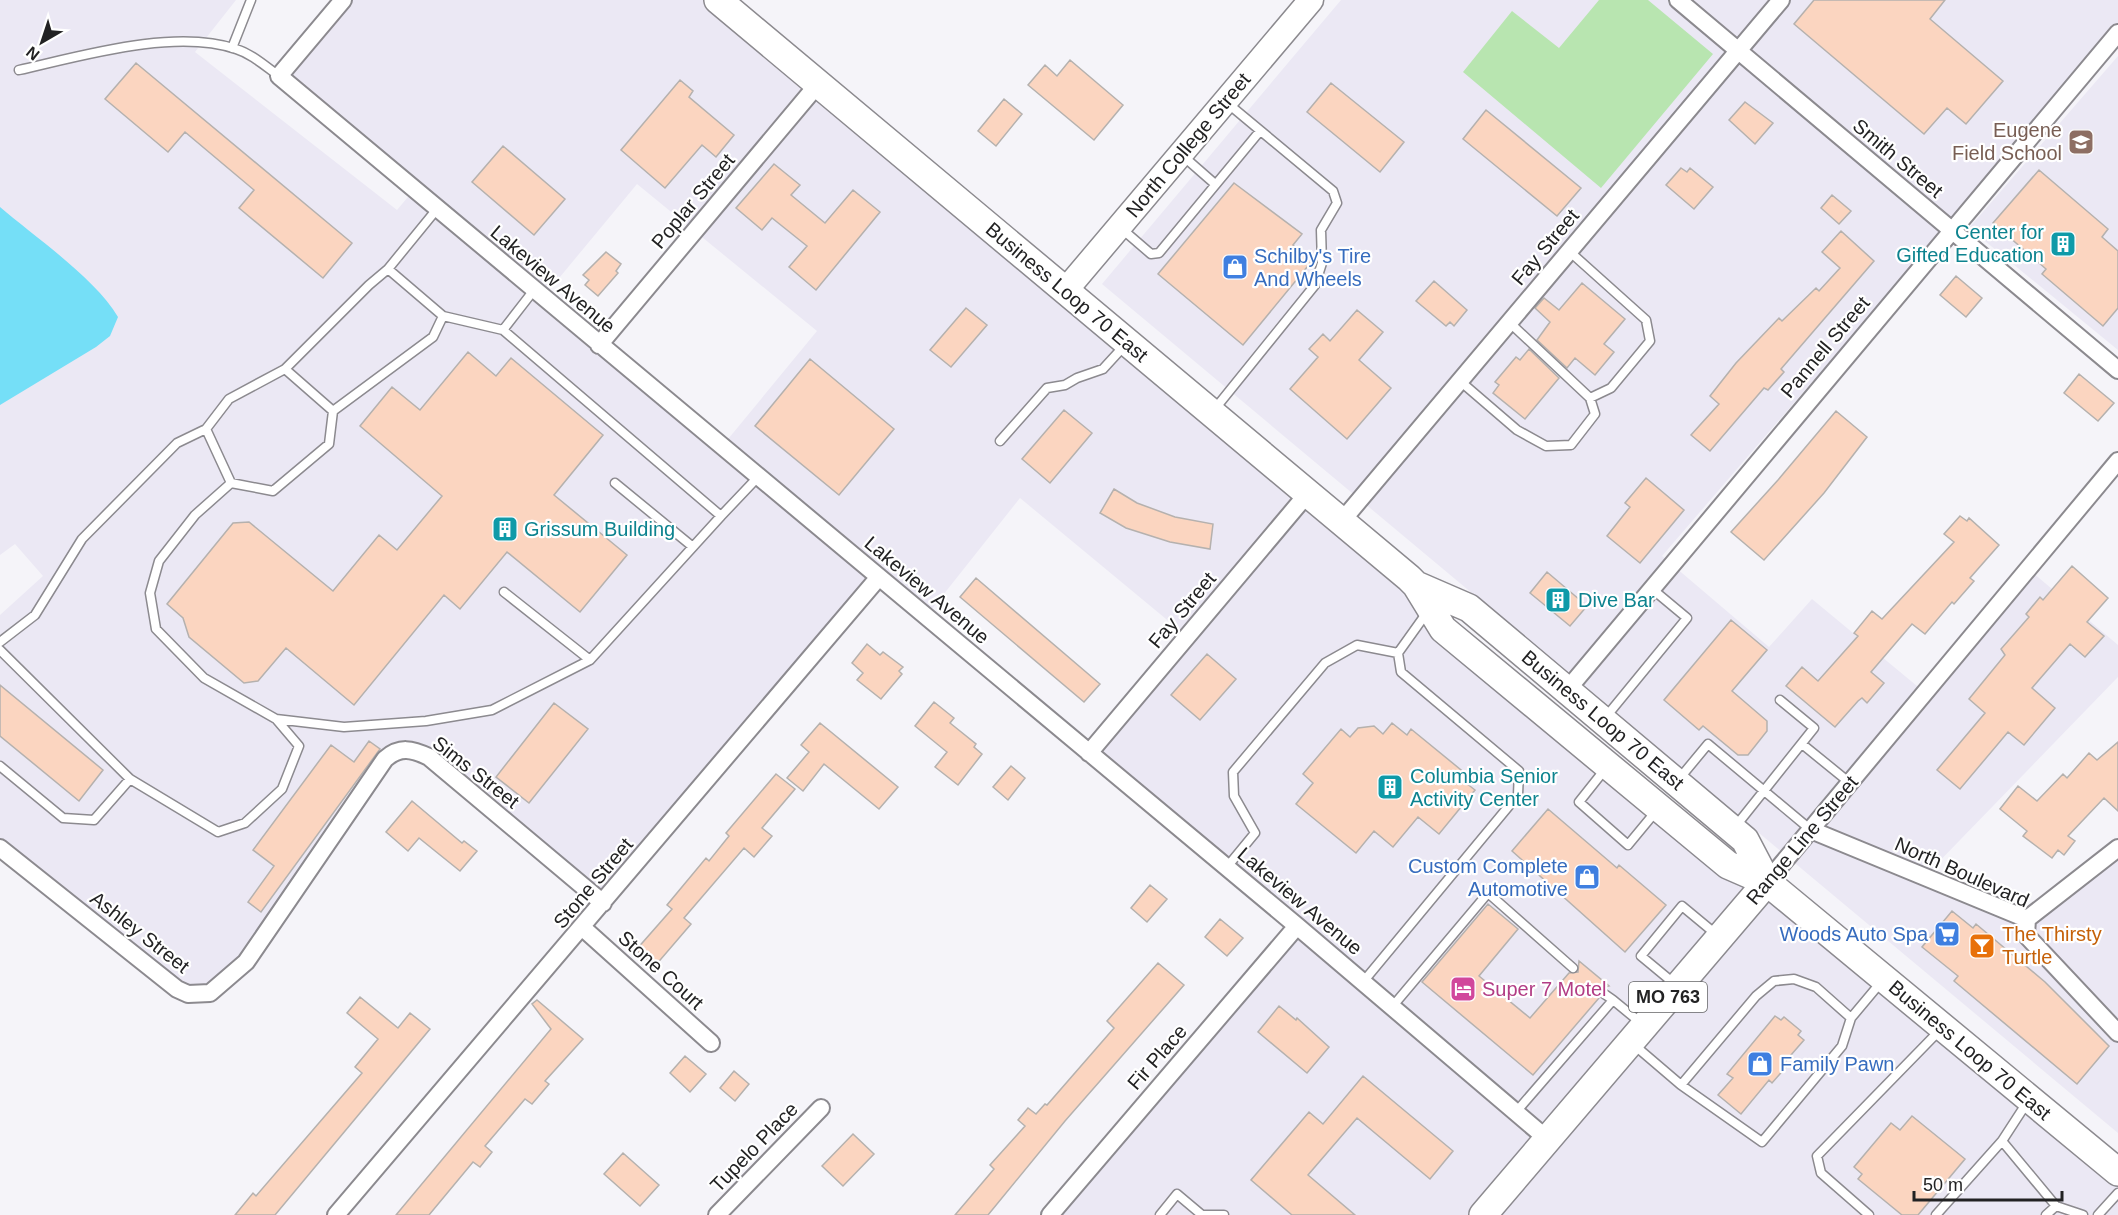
<svg xmlns="http://www.w3.org/2000/svg" width="2118" height="1215" font-family="Helvetica,sans-serif">
<style>
.built{fill:#ebe8f4}
.green{fill:#b8e5b0}
.water{fill:#75dff7}
.building{fill:#fbd5c0;stroke:#b5b1ae;stroke-width:1.5}
.lines{fill:none;stroke-linecap:round;stroke-linejoin:round}
.lane-casing{stroke:#8c8a8f;stroke-width:11}
.street-casing{stroke:#8c8a8f;stroke-width:20}
.secondary-casing{stroke:#8c8a8f;stroke-width:27}
.primary-casing{stroke:#8c8a8f;stroke-width:30}
.lane{stroke:#fff;stroke-width:8}
.street{stroke:#fff;stroke-width:16}
.secondary{stroke:#fff;stroke-width:24}
.primary{stroke:#fff;stroke-width:27}
.labels{text-anchor:middle;stroke-width:4.5;stroke-linejoin:round;paint-order:stroke}
.shield{fill:#fff;stroke:#646465;stroke-width:1.5}
.shield-label{font-size:18px;font-weight:bold;fill:#222223}
.education-label{font-size:20px;fill:#785e54;stroke:#fff;text-anchor:end}
.street-label{font-size:20px;fill:#222223;stroke:#fff}
.culture-label{font-size:20px;fill:#0d838f;stroke:#fff;text-anchor:start}
.shop-label{font-size:20px;fill:#366cbe;stroke:#fff;text-anchor:start}
.food-label{font-size:20px;fill:#c56008;stroke:#fff;text-anchor:start}
.hotel-label{font-size:20px;fill:#b23c85;stroke:#fff;text-anchor:start}
</style>
<rect width="100%" height="100%" fill="#f5f4f9"/>
<path class="built" d="M0 0H236L195 52 397 210 413 191 876 577 603 899 430 747 404 740 384 749 243 960 201 991 180 985 0 841V615L43 576 15 544 0 555Z
M348 0H711L1764 882 1483 1215H1051L1299 926 1093 753 1189 638 1020 498 928 614 724 444 817 331 637 184 545 295 283 76Z
M1341 0H2118V27L1662 556 1769 647 1812 599 1923 691 2026 567 2118 645V677L1928 873 2027 917 2118 851V1133L1102 284Z
M2118 56V350L1969 228Z
M1767 883 2118 1176V1215H1489Z"/>
<path class="green" d="M1599 0H1648L1713 54 1601 188 1463 72 1512 11 1559 48Z"/>
<path class="water" d="M0 207C35 237 95 278 118 317L110 336 96 347 0 405Z"/>
<path class="building" d="M1814 0H1945L1930 19 2003 81 1966 124 1947 108 1924 134 1794 24Z
M1070 60 1123 105 1094 140 1028 85 1045 65 1057 76Z
M136 63 352 243 323 278 239 208 254 190 185 132 168 152 105 99Z
M680 80 693 91 689 97 734 135 716 157 702 145 665 188 621 150Z
M1331 83 1404 142 1380 172 1307 112Z
M1004 99 1022 114 996 146 978 131Z
M1745 102 1773 123 1755 144 1729 120Z
M1486 110 1581 188 1557 216 1463 139Z
M503 146 565 199 534 235 472 182Z
M774 164 800 185 791 195 825 223 853 190 880 212 816 290 789 267 807 246 772 218 762 230 736 208Z
M1681 168 1687 172 1690 168 1713 187 1694 209 1666 185Z
M2039 170 2108 229 2102 237 2118 251V308L2103 326 2042 274 2046 269 1993 223Z
M1234 183 1302 234 1293 245 1312 261 1243 345 1158 274Z
M1832 195 1851 211 1839 224 1821 208Z
M1841 231 1874 261 1781 369 1784 372 1768 390 1764 388 1710 451 1691 435 1719 404 1710 396 1736 363 1779 318 1782 321 1816 288 1819 291 1840 268 1822 252Z
M606 252 621 264 616 271 618 273 598 296 585 285 589 280 583 275Z
M1956 276 1982 298 1966 317 1940 295Z
M1434 281 1467 310 1454 326 1450 322 1446 326 1416 301Z
M1582 283 1625 319 1604 344 1614 352 1595 375 1575 358 1567 368 1537 340 1550 322 1535 308 1544 298 1559 310Z
M966 308 987 325 951 367 930 350Z
M1357 310 1383 332 1359 360 1391 388 1347 439 1290 389 1318 357 1309 349 1323 334 1330 341Z
M1529 349 1559 378 1525 419 1493 393 1499 385 1495 382 1516 357 1520 360Z
M468 352 496 376 511 358 603 435 554 495 627 555 580 612 507 552 460 609 444 595 354 705 286 648 258 681 244 683 189 637 183 618 167 604 233 523 249 522 333 591 379 535 397 550 442 496 360 426 392 387 420 410Z
M810 359 894 429 839 495 755 426Z
M2079 374 2114 403 2098 421 2064 393Z
M1064 410 1092 433 1050 483 1022 459Z
M1836 411 1867 437 1824 493 1764 560 1731 532 1778 480Z
M1646 478 1684 510 1640 563 1607 536 1630 507 1625 503Z
M1114 489 1137 503 1175 517 1213 524 1210 549 1170 542 1126 528 1100 513Z
M1960 516 1967 521 1969 518 1999 545 1970 578 1974 581 1954 604 1952 602 1925 634 1912 624 1871 672 1884 683 1867 703 1862 698 1858 701 1835 727 1786 686 1802 667 1818 681 1858 636 1854 633 1872 611 1882 619 1954 542 1944 534Z
M2072 566 2108 598 2087 622 2104 636 2085 657 2070 644 2032 688 2055 708 2024 745 2008 732 1960 789 1937 770 1985 713 1969 699 2005 655 2001 649 2029 617 2026 614 2040 597 2043 600Z
M1547 572 1587 606 1570 626 1530 593Z
M976 578 1100 684 1084 702 960 597Z
M1731 620 1767 650 1732 691 1767 721V731L1748 755H1738L1703 726 1699 730 1664 700Z
M867 644 880 655 883 652 903 667 899 671 902 674 881 699 857 680 863 673 852 663Z
M1207 654 1236 679 1200 720 1171 695Z
M0 685 103 770 79 801 0 736Z
M934 702 954 718 950 723 976 744 974 747 982 754 958 785 935 767 947 752 915 726Z
M554 703 588 729 529 803 496 777Z
M820 723 898 787 879 809 824 764 803 791 787 778 809 752 801 745Z
M1392 723 1407 735 1411 729 1466 774 1461 779 1475 790 1439 834 1418 817 1393 847 1374 831 1356 853 1296 804 1313 783 1303 774 1341 729 1350 737 1358 728 1374 726 1383 734Z
M369 741 380 749 261 912 248 902 274 866 253 850 331 745 354 762Z
M2118 742V811L2104 798 2068 836 2075 841 2064 855 2058 850 2052 858 2023 836 2027 831 2000 809 2018 786 2037 801 2063 774 2067 778 2089 753 2097 760Z
M1011 766 1025 778 1008 800 993 787Z
M776 774 795 789 762 828 772 836 754 857 744 848 684 918 691 924 655 966 636 950 672 909 667 905 706 858 709 861 729 836 726 833Z
M412 801 462 843 464 841 477 851 460 871 419 838 408 851 386 832Z
M1548 809 1617 868 1619 865 1666 905 1625 952 1512 851Z
M1150 885 1167 899 1147 922 1131 908Z
M1488 904 1518 929 1479 976 1530 1018 1569 973 1578 972 1579 961 1609 986 1598 989 1599 998 1533 1075 1422 982Z
M1952 911 1973 928 1976 924 2045 982 2109 1046 2077 1084 1954 981 1958 976 1922 947Z
M1220 919 1243 938 1227 956 1205 937Z
M1158 963 1184 985 1065 1121 988 1215H955L994 1169 990 1165 1025 1126 1018 1120 1028 1108 1036 1114 1045 1104 1047 1105 1114 1028 1107 1021Z
M360 997 398 1028 410 1013 430 1029 275 1215H235L253 1193 256 1196 362 1073 355 1067 378 1039 347 1013Z
M537 1000 583 1039 545 1081 549 1084 532 1104 525 1099 485 1146 492 1152 480 1167 473 1162 429 1215H396L551 1029 532 1004Z
M1279 1006 1296 1020 1297 1018 1329 1047 1307 1073 1258 1032Z
M1775 1016 1781 1020 1784 1017 1801 1031 1798 1035 1804 1040 1784 1063 1787 1066 1772 1083 1769 1080 1741 1114 1718 1095 1733 1078 1727 1074Z
M685 1056 706 1074 690 1092 670 1073Z
M734 1071 749 1084 735 1101 720 1088Z
M1363 1076 1453 1151 1430 1179 1357 1118 1308 1175 1355 1215H1292L1251 1180 1309 1112 1323 1124Z
M1912 1116 1965 1159 1918 1215H1902L1858 1179 1862 1174 1854 1167 1891 1123 1900 1130Z
M853 1134 874 1154 843 1186 822 1166Z
M623 1153 659 1185 640 1206 604 1174Z"/>
<g class="lines">
<g class="lane-casing">
<path id="lane" d="M232 48 251 0
M19 70C81 56 175 28 236 49 252 54 265 66 279 76
M1183 156 1215 184
M437 209 388 269 443 316 503 330
M1122 229 1151 254 1159 253 1260 131
M1569 251 1646 320 1650 341 1611 388 1590 398
M534 290 503 330 721 516 758 477
M285 369 369 285 388 269
M1460 381 1517 430 1546 446 1571 445 1595 414 1590 398 1509 322
M1214 410 1315 285 1322 263 1321 230 1337 203 1333 191 1226 102
M333 411 285 369 229 399 206 429 231 483 273 491 329 444 333 411 433 337 443 316
M1000 441 1047 388 1065 385 1077 378 1103 369 1125 345
M231 483 195 515 159 561 150 593 156 629 204 678 276 719 344 727 426 721 492 710 590 660 721 516
M615 483 693 547
M504 592 590 660
M0 642 35 615 82 539 177 443 206 429
M0 650 130 779 218 832 245 823 282 789 299 746 276 719
M1605 718 1687 618 1651 588
M1802 744 1850 783
M0 766 63 818 94 820 130 779
M1606 768 1579 802 1628 845 1657 810
M1679 779 1708 744 1811 830
M1735 827 1814 728 1780 700
M1227 867 1255 833 1234 796 1233 772 1325 663 1357 645 1398 653
M1363 982 1518 795 1519 771 1401 672 1398 653 1428 611
M1676 985 1641 956 1682 906 1717 935
M1603 993 1613 1000
M1392 1007 1488 893 1573 968
M1633 1044 1681 1085 1756 996 1774 981 1794 979 1816 987 1851 1018 1882 981
M1681 1085 1762 1142 1842 1046 1851 1018
M2028 1101 2002 1141 2056 1206 2083 1215
M1516 1112 1613 1000 1641 1023
M1160 1215 1177 1194 1202 1215
M1202 1215H1224
M1869 1215 1821 1173 1817 1156 1940 1030
M1936 1215 2002 1141
M2046 1215 2056 1206
M2098 1215 2118 1193"/>
</g>
<g class="street-casing">
<path id="street" d="M343 0 279 76 1297 926 1546 1138
M1678 0 2118 370
M599 345 818 84
M1341 522 1781 0
M1567 690 2118 33
M1089 753 1308 493
M1811 830 2027 919 2026 935 2118 1033
M0 848 177 989 188 994 210 993 246 962 385 759C400 746 412 749 429 757L603 903
M1767 882 2118 461
M2027 919 2118 848
M583 928 711 1043
M336 1215 879 577
M717 1215 821 1108
M1050 1215 1297 926"/>
</g>
<g class="secondary-casing">
<path id="secondary" d="M1065 291 1311 0"/>
</g>
<g class="primary-casing">
<path id="primary" d="M718 0 1409 578 1416 585 1443 629 1728 865 1767 882 2118 1172
M1416 585 1469 608 1745 840 1767 882
M1483 1215 1767 882"/>
</g>
<use href="#lane" class="lane"/>
<use href="#street" class="street"/>
<use href="#secondary" class="secondary"/>
<use href="#primary" class="primary"/>
</g>
<defs>
<g id="school-square" transform="scale(1.35)"><rect x="-9" y="-9" width="18" height="18" rx="4" fill="#8d6e63" stroke="#fff"/><path d="M0-5L7-2L0 1L-7-2ZM-4 1L0 2.5L4 1V4Q0 6-4 4Z" fill="#fff"/></g>
<g id="building-square" transform="scale(1.35)"><rect x="-9" y="-9" width="18" height="18" rx="4" fill="#0f9aa8" stroke="#fff"/><path d="M-4-6H4V6H1V3H-1V6H-4ZM-2.5-4.3h1.7v1.8h-1.7ZM.8-4.3h1.7v1.8H.8ZM-2.5-1h1.7V.8h-1.7ZM.8-1h1.7V.8H.8Z" fill="#fff"/></g>
<g id="shop-square" transform="scale(1.35)"><rect x="-9" y="-9" width="18" height="18" rx="4" fill="#3f7fe0" stroke="#fff"/><path d="M-5-2.5h2.3a2.7 3.5 0 0 1 5.4 0H5L5.5 6h-11ZM-1.5-2.5h3a1.5 2.3 0 0 0-3 0Z" fill="#fff"/></g>
<g id="supermarket-square" transform="scale(1.35)"><rect x="-9" y="-9" width="18" height="18" rx="4" fill="#3f7fe0" stroke="#fff"/><path d="M-6-5.5h2.5l.6 2H6L4.5 2H-2.5L-4.4-4H-6ZM-1.5 3.2a1.3 1.3 0 1 0 .1 0ZM3 3.2a1.3 1.3 0 1 0 .1 0Z" fill="#fff"/></g>
<g id="bar-square" transform="scale(1.35)"><rect x="-9" y="-9" width="18" height="18" rx="4" fill="#e8710a" stroke="#fff"/><path d="M-6-5H6L.8 .8V4.5H3.5V6h-7V4.5H-.8V.8Z" fill="#fff"/></g>
<g id="hotel-square" transform="scale(1.35)"><rect x="-9" y="-9" width="18" height="18" rx="4" fill="#d1479c" stroke="#fff"/><path d="M-6-4.5h1.5V1H6V5H4.5V3h-9V5H-6ZM-4 0a1.8 1.8 0 1 1 3.6 0ZM.5 0V-2.5h3Q6-2.5 6 0Z" fill="#fff"/></g>
</defs>
<g fill-rule="evenodd">
<use href="#school-square" x="2081" y="142"/>
<use href="#building-square" x="2063" y="244"/>
<use href="#shop-square" x="1235" y="267"/>
<use href="#building-square" x="505" y="529"/>
<use href="#building-square" x="1558" y="600"/>
<use href="#building-square" x="1390" y="787"/>
<use href="#shop-square" x="1587" y="877"/>
<use href="#supermarket-square" x="1947" y="934"/>
<use href="#bar-square" x="1982" y="946"/>
<use href="#hotel-square" x="1463" y="989"/>
<use href="#shop-square" x="1760" y="1064"/>
</g>
<g class="labels">
<rect class="shield" x="1629" y="982" width="78" height="30" rx="4.5"/>
<g class="shield-label">
<text x="1668" y="1003">MO 763</text>
</g>
<g class="education-label">
<text x="2062" y="137">Eugene<tspan x="2062" dy="23">Field School</tspan></text>
</g>
<g class="street-label">
<text transform="translate(1188 145) rotate(-50)" y="7">North College Street</text>
<text transform="translate(1898 158) rotate(40)" y="7">Smith Street</text>
<text transform="translate(693 201) rotate(-50)" y="7">Poplar Street</text>
<text transform="translate(1545 247) rotate(-50)" y="7">Fay Street</text>
<text transform="translate(553 279) rotate(40)" y="7">Lakeview Avenue</text>
<text transform="translate(1067 292) rotate(40)" y="7">Business Loop 70 East</text>
<text transform="translate(1825 347) rotate(-50)" y="7">Pannell Street</text>
<text transform="translate(927 590) rotate(40)" y="7">Lakeview Avenue</text>
<text transform="translate(1182 610) rotate(-50)" y="7">Fay Street</text>
<text transform="translate(1603 720) rotate(40)" y="7">Business Loop 70 East</text>
<text transform="translate(476 772) rotate(38)" y="7">Sims Street</text>
<text transform="translate(1802 840) rotate(-50)" y="7">Range Line Street</text>
<text transform="translate(1962 872) rotate(24)" y="7">North Boulevard</text>
<text transform="translate(593 883) rotate(-50)" y="7">Stone Street</text>
<text transform="translate(1300 901) rotate(40)" y="7">Lakeview Avenue</text>
<text transform="translate(140 932) rotate(38)" y="7">Ashley Street</text>
<text transform="translate(661 970) rotate(42)" y="7">Stone Court</text>
<text transform="translate(1970 1050) rotate(40)" y="7">Business Loop 70 East</text>
<text transform="translate(1157 1057) rotate(-49)" y="7">Fir Place</text>
<text transform="translate(754 1147) rotate(-46)" y="7">Tupelo Place</text>
</g>
<g class="culture-label">
<text x="2044" y="239" text-anchor="end">Center for<tspan x="2044" dy="23">Gifted Education</tspan></text>
<text x="524" y="536">Grissum Building</text>
<text x="1578" y="607">Dive Bar</text>
<text x="1410" y="783">Columbia Senior<tspan x="1410" dy="23">Activity Center</tspan></text>
</g>
<g class="shop-label">
<text x="1254" y="263">Schilby's Tire<tspan x="1254" dy="23">And Wheels</tspan></text>
<text x="1568" y="873" text-anchor="end">Custom Complete<tspan x="1568" dy="23">Automotive</tspan></text>
<text x="1928" y="941" text-anchor="end">Woods Auto Spa</text>
<text x="1780" y="1071">Family Pawn</text>
</g>
<g class="food-label">
<text x="2002" y="941">The Thirsty<tspan x="2002" dy="23">Turtle</tspan></text>
</g>
<g class="hotel-label">
<text x="1482" y="996">Super 7 Motel</text>
</g>
</g>
<g transform="translate(42 42) rotate(219)" stroke="#ffffff" stroke-width="4.5" paint-order="stroke">
<path d="M0-4.5L10 22L0 15L-10 22Z" fill="#222223"/>
<text y="-9" font-size="16" font-weight="bold" text-anchor="middle" fill="#222223">N</text>
</g>
<path d="M1914 1191v9h148v-9" fill="none" stroke="#222223" stroke-width="3"/>
<text x="1923" y="1191" font-size="18" fill="#222223" stroke="#ffffff" stroke-width="4.5" paint-order="stroke">50 m</text>
</svg>
